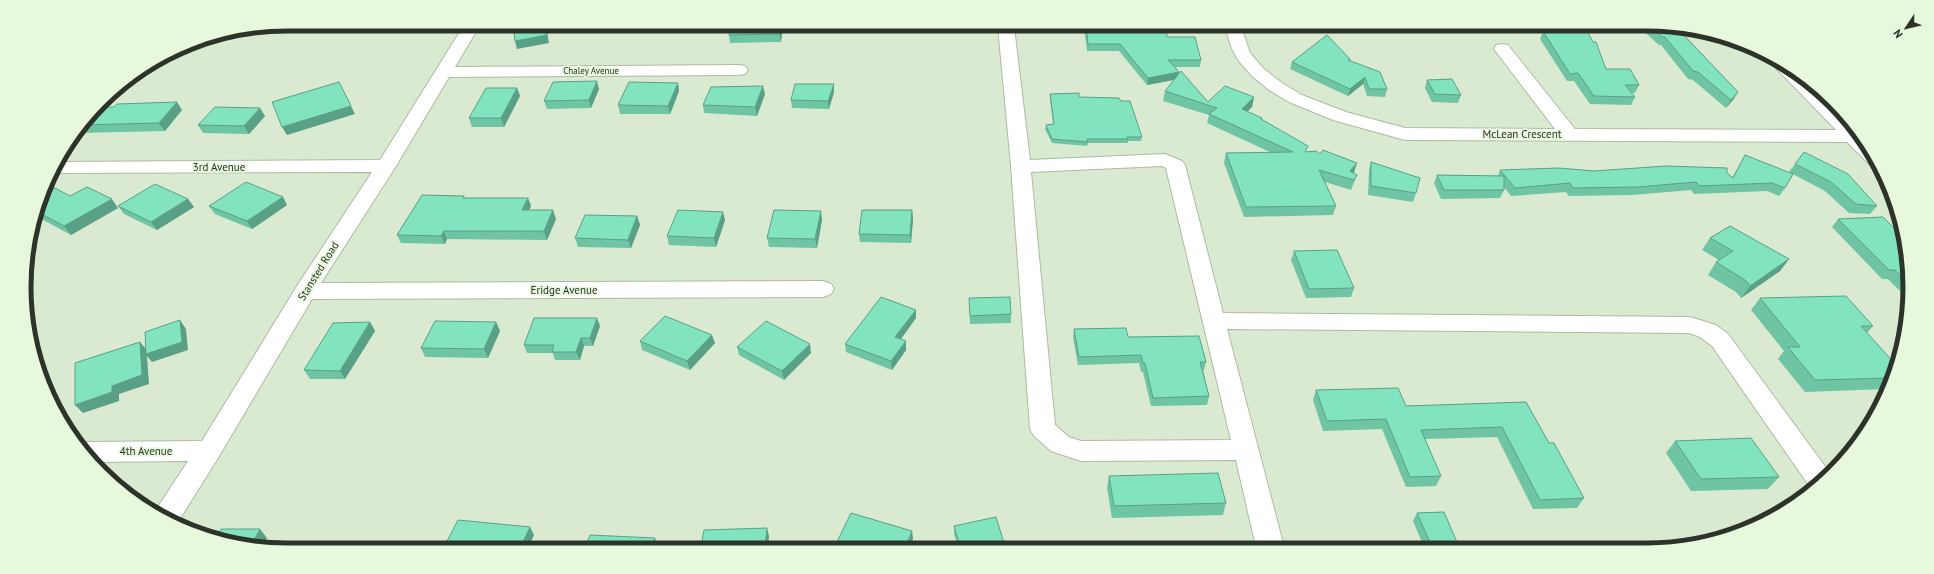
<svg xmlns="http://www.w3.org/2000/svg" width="1934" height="574" font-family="'PT Sans',sans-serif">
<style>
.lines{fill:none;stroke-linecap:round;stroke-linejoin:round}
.minor-casing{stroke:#abbba2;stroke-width:2}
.minor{fill:#fff;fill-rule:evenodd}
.wall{fill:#6fc4a4}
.shaded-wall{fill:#5aa086}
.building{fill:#81e4bf;stroke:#5aa086}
.labels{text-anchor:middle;stroke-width:3.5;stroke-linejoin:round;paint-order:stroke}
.far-street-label{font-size:9px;fill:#2c3329;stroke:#e7f8dd}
.street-label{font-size:11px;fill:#2c3329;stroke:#e7f8dd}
.rim{fill:none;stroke:#2c3329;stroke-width:5}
</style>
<rect width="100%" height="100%" fill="#daead0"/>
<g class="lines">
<g class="minor-casing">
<path id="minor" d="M464 25H480L455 67 739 65 745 66 748 70 745 74 739 75 449 77 396 166 321 283 823 281 831 284 834 289 831 294 823 297 312 299 218 458 176 525 154 513 188 461 95 462 76 444 83 442 202 441 297 286 372 172 50 173 56 162 380 160Z
M998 27H1014L1030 160 1165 154 1182 161 1185 165 1223 313 1690 317 1716 325 1728 334 1830 473 1821 485 1812 490 1712 346 1700 337 1689 333 1227 329 1284 547H1256L1236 460 1081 461 1051 451 1034 436 1030 429 1011 166ZM1162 166 1166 168 1231 440 1081 441 1069 437 1055 425 1031 172Z
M1225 27H1241L1250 53 1264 69 1282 83 1302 95 1346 112 1405 128 1555 129 1494 49 1496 45 1502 44 1508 45 1575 129 1836 130 1772 64 1769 60 1772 57 1793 68 1808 81 1855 128 1866 141 1879 165 1869 164 1847 142 1405 140 1333 120 1289 102 1269 90 1252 76 1238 60 1232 49Z"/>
</g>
<use href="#minor" class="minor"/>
</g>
<path class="wall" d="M295 24H332L318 32Z
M368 24H407L391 33Z
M731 26H783L781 42 730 43 729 35Z
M254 27 245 32 236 29Z
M1084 27H1166L1167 37 1201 60 1200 67H1175L1179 72V74L1208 102 1254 97 1252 107 1247 111 1262 118 1261 119 1306 152 1354 173 1357 175 1351 190 1325 182 1336 206 1333 215 1244 217 1224 163 1226 153 1270 152 1207 123 1209 115 1163 101 1165 91 1174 80 1147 85 1119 51H1087Z
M1641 29H1678L1738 92 1733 100 1726 108 1693 80 1688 79 1661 45H1659Z
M1543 31 1606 69 1639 85 1635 93H1631L1635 97 1631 105 1590 104 1574 81H1567L1540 39Z
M1350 61 1387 89 1385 97 1367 96 1363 84 1348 96 1290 69 1292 62Z
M1427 80 1461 95 1458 103 1432 102 1425 88Z
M678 83 679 91 670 114H620L618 105Z
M517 88 520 96 504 127H472L469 118Z
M599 89 591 108 547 109 544 101Z
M834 92 829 109 792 108 791 100Z
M765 94 757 116 704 113 703 105Z
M1050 94 1142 137 1141 141H1128V143H1088L1087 146 1052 143 1045 129 1046 125 1053 124 1050 98Z
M97 107 182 110 165 131 77 133 75 135H73L78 127Z
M265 116 249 134 203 133 198 125Z
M1804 152 1877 206 1870 214 1849 213 1825 191 1789 172Z
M1745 155 1785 188 1779 196 1767 191 1694 194 1691 190 1633 195 1569 196 1566 192 1511 196 1504 187V190L1500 198 1441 199 1434 183 1437 175 1498 176 1500 170 1594 171 1727 173 1732 178Z
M1371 162 1416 193 1413 202 1368 195 1369 170Z
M42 195 70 196 118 208 71 235 34 215Z
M464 196 465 198H528L531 206 529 210 556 219 547 240 447 239 445 244 401 243 397 235Z
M188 199 194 207 157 230 124 214 118 206Z
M287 205 252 229 215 214 209 206Z
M912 210 913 219 911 243 860 242 859 234Z
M637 216 640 225 631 248 578 247 575 238Z
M1838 219 1899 233 1898 235 1906 243 1910 287 1909 300 1888 279H1882L1832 227Z
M725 220 716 247 669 245 667 236Z
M822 220 817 248 769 247 767 238Z
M1710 238 1789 259 1780 271 1741 298 1736 292 1708 275 1716 262 1719 260 1702 250Z
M1294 251 1354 288 1351 297 1306 298 1291 260Z
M969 298 1011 314V323L970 324Z
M1760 298 1873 326 1867 333 1895 364 1886 389 1805 392 1778 359 1784 351 1751 310Z
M916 310V318L900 339 906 341V350L892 370 846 352 845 344Z
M370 322 375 331 345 379H310L304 370Z
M496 322 500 331 488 358 425 357 421 348Z
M600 326 593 346H584L580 360H555L553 353H527L524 345Z
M1074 329 1128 337 1206 362 1204 370H1203L1209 396 1207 405 1151 406 1143 372H1141L1139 363 1078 365 1073 338Z
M640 341 715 343 690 370 642 350Z
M737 347 811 353 784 380 739 355Z
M1316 390 1406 406 1526 402 1549 443 1584 498 1577 508 1533 509 1497 437 1425 439 1441 476 1436 486 1406 487 1382 429 1323 431 1313 400Z
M1675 441 1779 477 1768 489 1691 491 1666 453Z
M1109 476 1226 503 1223 515 1112 518 1107 488Z
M1417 513 1459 547H1424L1413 521Z
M954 526 1005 546H958L954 534Z"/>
<path class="shaded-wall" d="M315 24H332L318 32Z
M390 24H407L391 33 388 26Z
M545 25H546L549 43 517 49 515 41Z
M781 26H783L781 42 779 34Z
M254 27 245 32 243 28Z
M1179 72 1178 79 1147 85 1148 78Z
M1365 77 1363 84 1348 96 1350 89Z
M597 81 599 89 591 108 589 100Z
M339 82 355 114 287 135 282 127Z
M678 83 679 91 670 114 668 106Z
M834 84V92L829 109 828 101Z
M763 86 765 94 757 116 755 107Z
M517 88 520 96 504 127 501 118Z
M1738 92 1733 100 1726 108 1731 100Z
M1254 97 1252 107 1240 119 1242 109Z
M177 102 182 110 165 131 159 123Z
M260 108 265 116 249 134 244 126Z
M76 131 77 133 75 135 74 133Z
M1357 163 1354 173 1349 179 1350 171Z
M283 197 287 205 252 229 247 221Z
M528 198 531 206 525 219 522 210Z
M112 199 118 208 71 235 64 226Z
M188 199 194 207 157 230 151 222Z
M553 210 556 219 547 240 544 231Z
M912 210 913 219 911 243 910 235Z
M821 211 822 220 817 248 815 239Z
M723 212 725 220 716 247 714 238Z
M637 216 640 225 631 248 628 240Z
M444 231 447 239 445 244 441 236Z
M1789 259 1780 271 1741 298 1750 286Z
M916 310V318L896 346 895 337Z
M597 318 600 326 593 346 590 338Z
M180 320 186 329 188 350 152 362 147 356 149 384 119 394V401L83 413 75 405 112 386 140 342 147 350Z
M370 322 375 331 345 379 340 371Z
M496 322 500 331 488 358 484 349Z
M712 335 715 343 690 370 687 361Z
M581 338 584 346 580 360 576 352Z
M906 341V350L892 370 891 361Z
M810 344 811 353 784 380 782 371Z
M530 527 534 535 529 546H521Z
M767 528 769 536 768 546H765Z
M260 529 267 538 263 545H251Z
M912 531 913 539 910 546H906Z
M655 538 657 546H652Z"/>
<path class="building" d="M513 25H545L547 35 515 41Z
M731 26H781L779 34 729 35Z
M1086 27H1166L1167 37H1195L1201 60H1168L1179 72 1148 78 1120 44H1088Z
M1653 29H1678L1738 92 1731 100 1698 72 1693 71 1665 37H1663Z
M1543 31H1587L1593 42H1596L1606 69H1630L1639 85H1625L1635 97 1594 96 1578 73 1570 74Z
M1327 35 1350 59 1348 60 1380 72 1387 89H1369L1365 77 1350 89 1292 62Z
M1181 71 1208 102 1225 86 1254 97 1242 109 1262 118 1261 119 1308 146 1305 152 1316 151 1320 154 1323 150 1357 163 1350 171 1357 175 1354 180 1319 170 1336 206 1246 207 1226 153 1293 152 1209 114 1217 108 1165 91Z
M1452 79 1461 95 1435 94 1427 80Z
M597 81 589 100 544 101 553 82Z
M339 82 351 106 282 127 272 102Z
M629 82 678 83 668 106 618 105Z
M795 84H834L828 101 791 100Z
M763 86 755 107 703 105 711 87Z
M486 88H517L501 118H469Z
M1079 93V97L1119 98 1121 101H1130L1142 137H1127L1128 139H1087L1088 142 1052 139 1046 125 1054 124 1050 94Z
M177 102 159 123 80 125 97 107H114L117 104Z
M215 107 260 108 244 126 198 125Z
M1804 152 1848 174 1877 206 1856 204 1831 182 1795 164Z
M1745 155 1793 174 1785 188 1772 183 1699 186 1696 182 1638 187 1573 188 1570 183 1515 188 1500 170 1559 168 1594 171 1666 166 1727 168V173L1733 178Z
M1371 162 1420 178 1416 193 1371 186Z
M1437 175 1504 176V190H1444Z
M246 182 283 197 247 221 209 206Z
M155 184 188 199 151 222 118 206Z
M87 187 112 199 64 226 36 211 42 195 55 188 70 196Z
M422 195 464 196 463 198H528L522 210H553L544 231H444L441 236 397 235Z
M678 210 723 212 714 238 667 236Z
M774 210 821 211 815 239 767 238Z
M862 210H912L910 235 859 234Z
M585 215 637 216 628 240 575 238Z
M1883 217 1899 233H1896L1906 243 1910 286 1895 270H1889L1838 219Z
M1730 226 1789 259 1750 286 1745 280 1716 262 1733 251 1710 238Z
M1337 250 1354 288 1309 289 1294 251Z
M1846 296 1873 326H1861L1895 364 1890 378 1815 380 1788 347H1800L1760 298Z
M881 297 916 310 895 337 906 341 891 361 845 344Z
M1010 297 1011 314 970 316 969 298Z
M665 316 712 335 687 361 640 341Z
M534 318H597L590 338H581L576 352H552L554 345H524Z
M180 320 182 342 146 354 145 332Z
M435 321 496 322 484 349 421 348Z
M766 321 810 344 782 371 737 347Z
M370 322 340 371 304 370 333 323Z
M1126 328 1128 337 1199 336 1206 362H1200L1209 396 1153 398 1145 363H1143L1141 355 1079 357 1074 329Z
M140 342 142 375 112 386V392L75 405V363Z
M1398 388 1406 406 1526 402 1549 443H1554L1584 498 1540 500 1502 427 1421 430 1441 476 1410 477 1386 419 1327 421 1316 390Z
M1751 438 1779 477 1701 479 1675 441Z
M1218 473 1226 503 1114 506 1109 476Z
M1444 512 1459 547H1432L1417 513Z
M851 513 912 531 906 546H835Z
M996 517 1005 546H960L954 526Z
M458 520 530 527 521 546 445 545Z
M767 528 765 546H701L704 530Z
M221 529H260L251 545H236L215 539Z
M590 535 655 538 652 546H586Z
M401 543 400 545H350Z"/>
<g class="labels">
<g class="far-street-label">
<text x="591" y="74">Chaley Avenue</text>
</g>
<g class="street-label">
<text x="1522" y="138">McLean Crescent</text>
<text x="219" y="171">3rd Avenue</text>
<text transform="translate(318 271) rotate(-58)" y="4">Stansted Road</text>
<text x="564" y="294">Eridge Avenue</text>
<text x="146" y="455">4th Avenue</text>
</g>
</g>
<path d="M0 0H1934V574H0ZM287 31H1647A256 256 0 0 1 1903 287V287A256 256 0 0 1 1647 543H287A256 256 0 0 1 31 287V287A256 256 0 0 1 287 31Z" fill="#e7f8dd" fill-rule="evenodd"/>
<path class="rim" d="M287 31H1647A256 256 0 0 1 1903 287V287A256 256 0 0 1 1647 543H287A256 256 0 0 1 31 287V287A256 256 0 0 1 287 31Z"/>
<g transform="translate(1906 28) rotate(235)" stroke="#e7f8dd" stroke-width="3" paint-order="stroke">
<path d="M0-3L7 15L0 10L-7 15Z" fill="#2c3329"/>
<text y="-6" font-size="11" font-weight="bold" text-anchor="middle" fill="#2c3329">N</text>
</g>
</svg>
